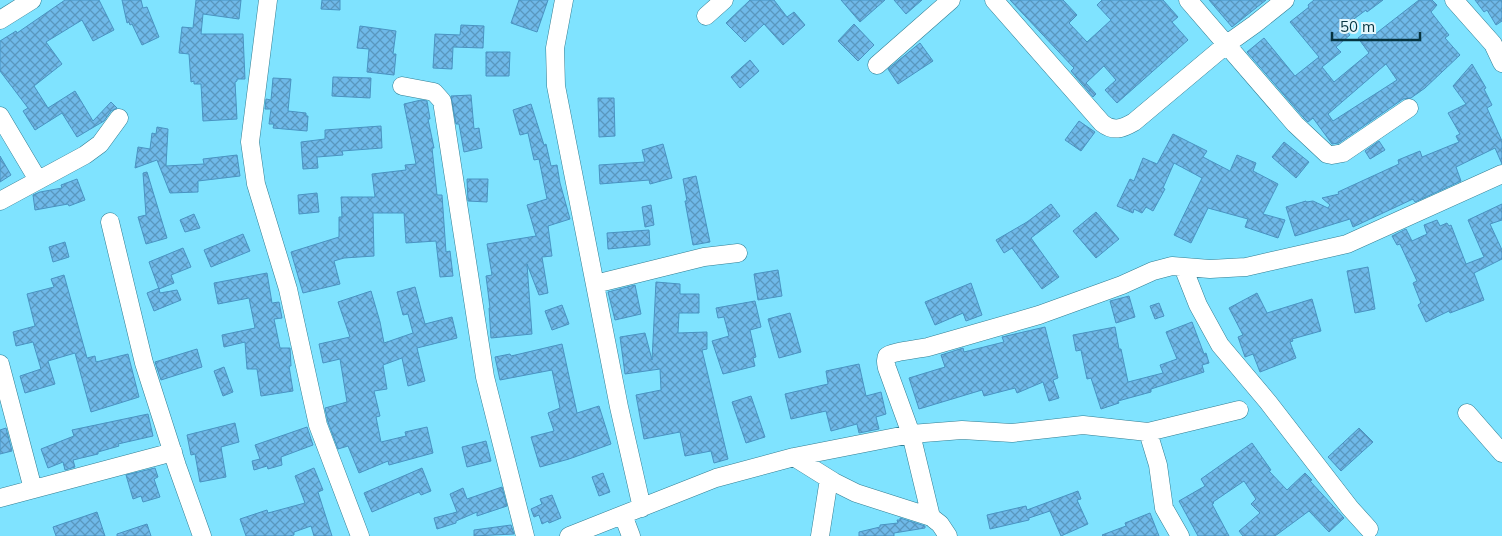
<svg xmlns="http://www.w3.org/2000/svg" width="1502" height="536" font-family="Mulish,sans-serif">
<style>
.building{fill:url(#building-cross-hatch);stroke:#4993c2;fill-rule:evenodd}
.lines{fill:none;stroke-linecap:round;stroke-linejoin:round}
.minor-casing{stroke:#317e93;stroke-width:19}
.minor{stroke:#fff;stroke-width:18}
</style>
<defs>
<pattern id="building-cross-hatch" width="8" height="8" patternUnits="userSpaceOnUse" patternTransform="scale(1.25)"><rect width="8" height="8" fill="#6fb9e9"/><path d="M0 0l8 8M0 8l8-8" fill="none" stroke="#5997be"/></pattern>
</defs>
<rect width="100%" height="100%" fill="#7fe3ff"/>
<path class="building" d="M65 0H99L114 30 93 41 82 20 46 42 62 64 34 86 48 108 75 91 93 121 111 102 117 108 111 111 104 121 77 137 62 113 35 130 23 111 28 108 0 71V41L16 31 17 33Z
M122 0H141L143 8 147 7 159 37 142 45 132 24 130 25 129 22 127 23Z
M196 0H241L239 19 203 14 201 34H243L245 79H237V81L235 82 237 119 203 121 201 84H194V81L191 82 189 54 179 53 182 27 193 28Z
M322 0H340V10L321 9Z
M519 0H548L537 32 511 23Z
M750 0H774L787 17 794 12 805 25 783 45 764 24 745 42 726 23Z
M841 0H885L860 22Z
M894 0H922L906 14Z
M1010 0H1063L1077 15 1069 23 1087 42 1111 20 1097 5 1102 0H1163L1178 17 1172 22 1188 40 1117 103 1105 90 1116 80 1104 66 1086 83 1096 94 1093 97 1071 71 1074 68Z
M1209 0H1266L1232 27Z
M1314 0H1383L1367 12 1366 10 1343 27 1350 35 1336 47 1341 52 1322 67 1334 82 1369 53 1358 38 1370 29 1374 35 1419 0H1432L1437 5 1431 12 1449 35 1445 38 1460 55 1425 88 1411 98 1403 99 1339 143 1332 144 1313 118 1308 122 1303 117 1247 52 1264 38 1295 76 1319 57 1290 22 1309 7 1308 5ZM1386 64 1397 80 1333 121 1328 114Z
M1475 0H1502V21L1496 25 1487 10 1484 12Z
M854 24 874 45 858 61 838 41Z
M461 25 484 26 483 48 453 47 452 69 433 68 435 34 460 35Z
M360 26 396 31 393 54H396L394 75 367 72 369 49 357 48Z
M920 43 933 61 898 84 888 69Z
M486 52H510L509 76H486Z
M750 60 759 71 740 88 731 77Z
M1472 64 1486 88 1484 89 1492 105 1487 108 1502 141V164L1495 148 1456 167 1461 181 1415 202 1413 199 1353 227 1350 219 1295 236 1286 207 1306 201V202L1313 201 1328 208 1330 205 1322 198 1339 194 1338 192 1399 164 1398 160 1420 151 1422 157 1459 142 1456 136 1460 134 1448 113 1466 104 1453 86Z
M333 77 371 78 370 98 332 96Z
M273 78 291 79 288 111 306 113V116H308L307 131 273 128 274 124H269L271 109H265L266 99 271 100Z
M471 95 474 129 479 128 482 148 464 152 459 124H456L451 96Z
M598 98H614L615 136 599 137Z
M421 100 427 101 430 119H428L434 148H432L437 195H442L446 252 450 251 453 276 440 277 436 241 406 243 404 213H373L374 256 344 258 334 261 340 284 303 293 291 252 339 237V217H342L341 197H375L372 174 406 170 405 165 416 164 404 104Z
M531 104 544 145 546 144 551 166 557 165 560 183 570 219 548 226 552 256 542 257 548 293 539 295 527 264 532 334 491 338 489 308H490L486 276 492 275 487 244 536 236 527 205 547 199 539 159 534 160 528 133 520 135 513 110Z
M1079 121 1095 132 1081 151 1065 140Z
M381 126 382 148 342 151 343 155 317 157 318 168 303 169 301 142 325 139V130Z
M157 127 168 129 166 166 204 164 203 159 237 155 240 176 198 181V192L170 193 157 160 135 168 138 147 150 149 152 133 156 134Z
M1173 134 1207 151 1203 157 1230 171 1237 155 1256 163 1253 171 1278 184 1263 214 1285 220 1278 238 1245 227 1248 219 1208 208 1191 243 1174 235 1202 178 1174 163 1163 188 1165 189 1153 211 1146 207 1142 213 1134 209 1133 213 1117 206 1130 179 1134 181 1143 158 1157 164Z
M1379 141 1385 150 1370 159 1365 151Z
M1284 142 1309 162 1296 178 1272 157Z
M663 144 672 178 650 184 649 180 600 184 599 165 645 162 642 150Z
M0 156 11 175 0 182Z
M147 172 167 238 146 244 138 217 146 215 143 173Z
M696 176 710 242 693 245 685 201H687L683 179Z
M77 179 85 200 69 206 68 204 35 210 33 195 40 192 62 188 61 185Z
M467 179H488L487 202 468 201Z
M317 193 319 212 299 214 298 195Z
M1051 204 1060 216 1031 238 1059 277 1042 289 1012 248 1004 253 996 240 1027 222Z
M1502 204V220L1490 224 1502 250V259L1474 273 1484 300 1450 313 1449 311 1426 322 1418 305 1421 303 1413 283 1417 281 1400 244 1397 245 1392 236 1406 229 1412 241 1427 234 1424 225 1437 220 1440 226 1447 223 1449 226 1451 225 1466 264 1484 257 1468 220Z
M651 205 654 225 645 227 642 207Z
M1096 212 1119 239 1096 258 1073 231Z
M194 214 200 228 185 232 180 220Z
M649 230 650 245 608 249 607 233Z
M243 234 250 251 211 267 204 250Z
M65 242 69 257 53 262 49 247Z
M183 248 191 267 171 275 174 283 159 289 149 262Z
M1368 267 1375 309 1355 313 1347 271Z
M778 270 782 296 758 300 754 274Z
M267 273 272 303 279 302 282 318 274 319 280 348H290L291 366H289L293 391 261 396 257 369H247L245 342 224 347 222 335 255 328 249 298 218 304 214 283Z
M64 275 87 358 95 356 96 362 128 354 139 397 91 412 75 353 48 361 55 384 25 393 20 376 41 369 33 342 16 346 13 332 35 326 27 294 54 287 51 279Z
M656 282 680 284V294H699V313H679L678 333 707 332V349L702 350 728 459 714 463 711 451 685 456 680 432 644 439 636 395 661 390 660 369 625 374 620 337 645 333 652 360Z
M971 283 982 315 966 321 963 313 935 325 925 302Z
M635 285 641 314 615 320 608 292Z
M415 287 425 324 452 317 457 338 417 348 425 381 408 386 402 358 383 365 387 389 374 391 380 416 376 417 381 442 406 436 405 432 427 427 433 453 389 465 388 461 359 473 348 446 338 449 328 422 325 408 347 402 340 359 323 363 319 344 350 337 338 302 371 291 380 322 384 343 413 333 408 314 403 315 397 292Z
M159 288 160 293 177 290 181 300 154 311 147 293Z
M1257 293 1267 313 1312 299 1321 331 1292 339 1293 341 1290 342 1296 358 1260 372 1253 354 1245 357 1238 337 1243 335 1229 308Z
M1129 296 1135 317 1116 323 1110 301Z
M755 301 761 327 750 330 756 357 753 358 755 366 723 374 712 341 729 336 724 317 718 318 716 308Z
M1159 303 1164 316 1155 319 1150 306Z
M562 305 569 324 552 330 545 311Z
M790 313 801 352 779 358 768 319Z
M1192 322 1204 354 1206 353 1209 363 1202 365 1204 372 1151 389V392L1118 401 1119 403 1101 409 1091 378 1087 379 1081 350 1076 351 1073 335 1115 327 1119 349H1121L1128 382 1163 373 1160 365 1177 359 1166 332Z
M1045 327 1058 378 1053 380 1059 398 1049 401 1043 382 1017 393 1015 388 984 396 982 390 919 409 909 378 945 367 941 355 963 348 964 352 1004 342 1002 337Z
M562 344 577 413 599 406 611 444 569 459 540 467 531 437 554 431 548 413 560 408 552 370 500 380 495 357 510 354 511 356Z
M197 349 202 367 161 380 155 362Z
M859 364 866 396 881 392 886 414 876 417 879 429 859 433 857 424 831 431 826 411 791 419 785 394 828 384 826 371Z
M224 367 233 392 223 396 214 371Z
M751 396 765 437 746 443 732 402Z
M148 414 153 436 118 444 119 446 98 452V454L73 460 75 467 65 470 63 462 48 468 41 449 74 436 72 430Z
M235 423 239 442 221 447 226 477 200 482 195 454 191 455 187 435Z
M307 427 313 445 281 457 282 465 268 469 267 466 254 470 252 461 260 459 255 445Z
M6 428 12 451 0 454V430Z
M1359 428 1373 442 1341 471 1328 457Z
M486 441 491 461 467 467 462 447Z
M1252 443 1271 470 1269 471 1287 490 1305 473 1312 480 1310 481 1344 518 1329 532 1309 511 1275 536H1243L1239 531 1260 513 1251 504 1256 499 1244 481 1213 502 1214 503 1212 504 1229 536H1198L1179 501 1205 486 1201 479Z
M155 468 158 477 154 479 160 497 143 502 141 496 133 499 126 475Z
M314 468 323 490 318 492 332 536H314L311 526 294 532V535L289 536H246L240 519 267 510 268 513 305 503 295 476Z
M422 468 431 491 421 495 419 492 372 512 364 493Z
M603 473 610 492 599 496 592 477Z
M502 487 507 506 477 516V512L456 521V523L437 529 434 518 457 512 450 494 463 488 467 499Z
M1078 491 1081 499 1077 500 1088 524 1061 536 1050 511 1029 518V520L990 529 987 515 1026 506 1027 510Z
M552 495 561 518 549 523 548 521 542 524 539 515 534 517 531 509 542 504 540 499Z
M97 512 105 536H56L53 527Z
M1150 513 1159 536H1103L1102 535 1126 526 1125 523Z
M900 518 925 526V528L894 533V536H859V532L880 527V525L898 523 897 520H900Z
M147 524 151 536H117V534Z
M511 525 514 534 474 536V530Z"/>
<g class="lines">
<g class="minor-casing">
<path id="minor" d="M268 0 250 142 256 184 288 289 318 425 360 536
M564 0 555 48 556 86 619 407 642 508
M994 0 1102 123C1113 132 1122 129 1134 122L1227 44 1255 24 1285 0
M1188 0 1295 124 1327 154 1332 155 1343 153 1409 108
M1454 0 1493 44 1502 63
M706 16 724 0
M0 20 32 0
M877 65 951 0
M402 86 434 92 442 101 485 377 525 536
M0 116 38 180
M0 201 85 155 100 144 119 118
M110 222 144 363 177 466 202 536
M1183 267 1198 305 1220 345 1268 402 1350 508 1369 529
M595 284 704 257 738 253
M0 364 33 489
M1467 413 1502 453
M1148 432 1239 410
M794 457 834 482 856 493 931 517 940 524 948 536
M0 498 173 452
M623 515 631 536
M931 517 911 434 887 368C886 364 885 359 887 356 890 352 920 349 928 347L1039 315 1122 285 1153 271 1172 266 1210 269 1246 267 1347 244 1502 174
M569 536 716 478 794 457 911 434 962 430 1012 433 1083 425 1148 432 1158 465 1164 508 1180 536
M820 536 829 479"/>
</g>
<use href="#minor" class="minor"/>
</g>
<path d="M1332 32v8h88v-8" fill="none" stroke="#063440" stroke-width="2.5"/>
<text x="1340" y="32" font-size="15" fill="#063440" stroke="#e5f7fc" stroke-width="4" paint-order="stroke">50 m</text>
</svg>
